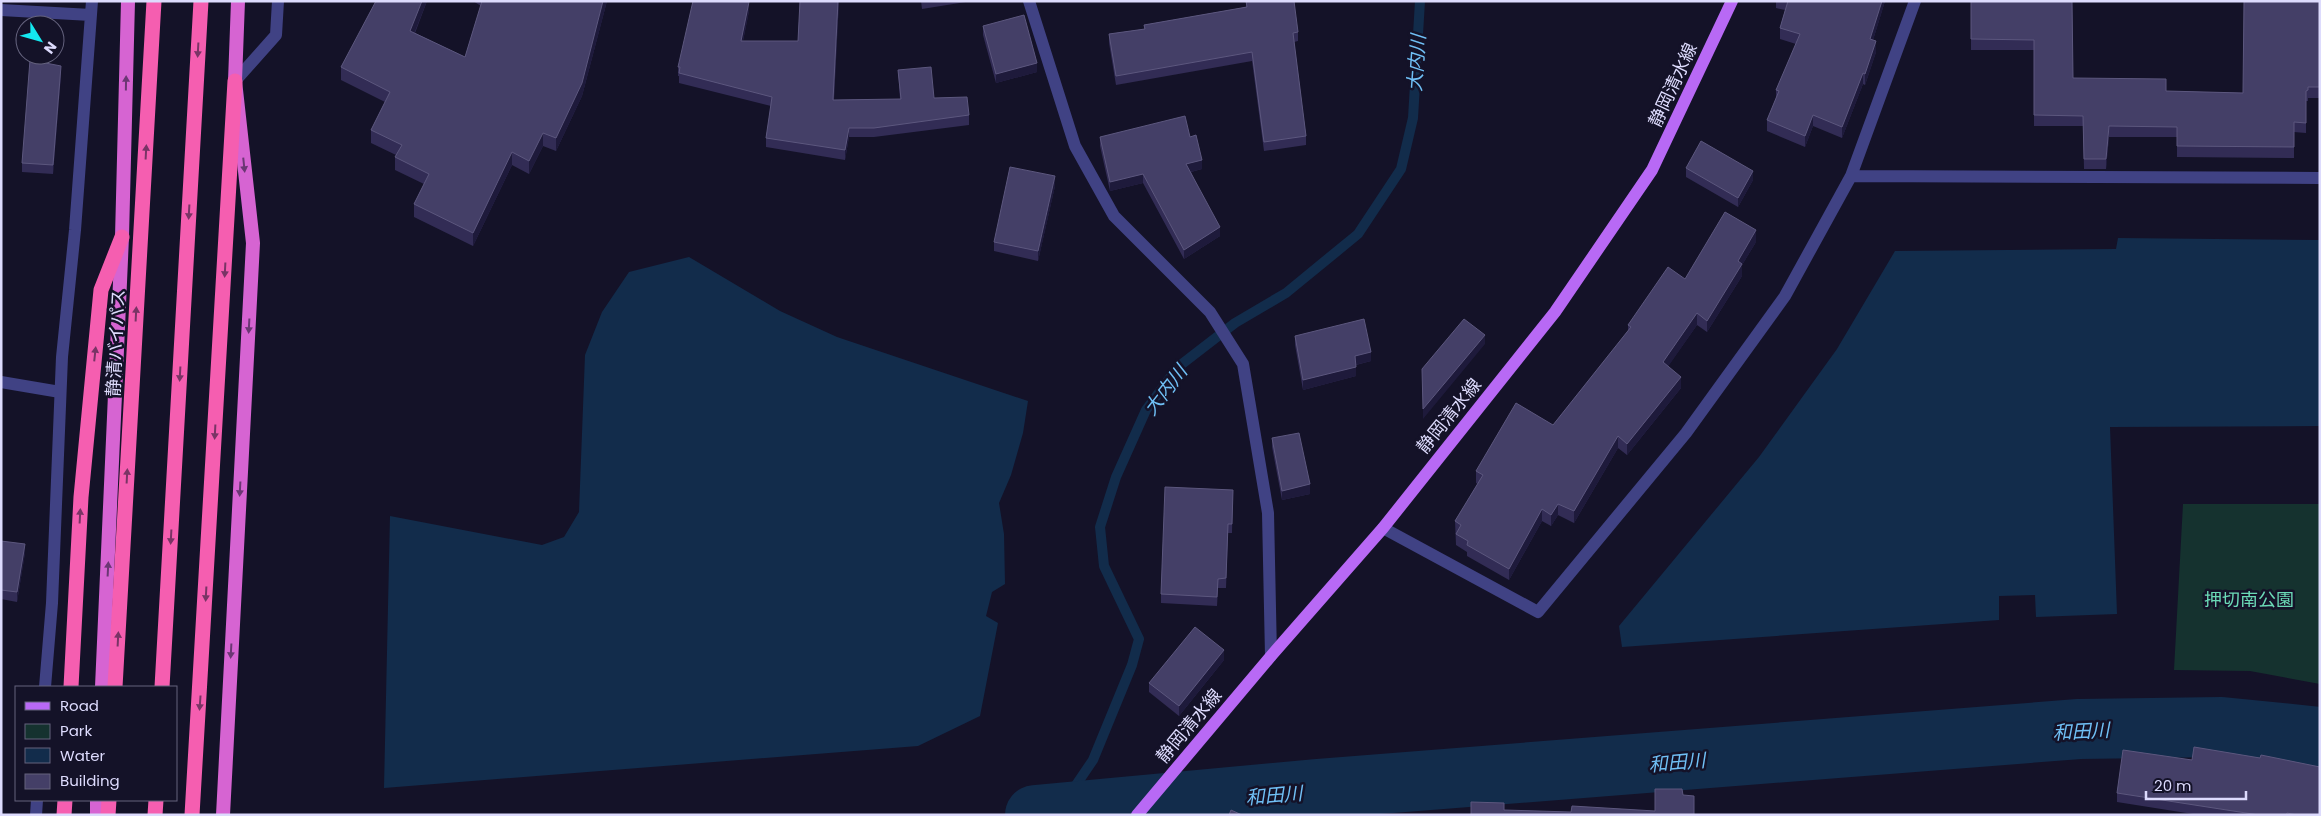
<svg xmlns="http://www.w3.org/2000/svg" width="2321" height="816" font-family="Poppins,'Noto Sans JP',sans-serif">
<style>
.green{fill:#15322f}
.water{fill:#122c4b}
.lines{fill:none;stroke-linecap:round;stroke-linejoin:round}
.stream{stroke:#122c4b;stroke-width:10}
.river{stroke:#122c4b;stroke-width:60}
.minor{stroke:#404284;stroke-width:12}
.primary{stroke:#b869f5;stroke-width:12}
.trunk{stroke:#d664d2;stroke-width:14}
.motorway{stroke:#f55eb0;stroke-width:15}
.wall{fill:#322c55}
.shaded-wall{fill:#1e1a3b}
.building{fill:#443f67;stroke:#5c577e}
.oneway{fill:#793465}
.oneway2{fill:#6b3774}
.labels{text-anchor:middle;stroke-width:5;stroke-linejoin:round;paint-order:stroke}
.street-label{font-size:18px;fill:#dddbfd;stroke:#141228}
.park-label{font-size:18px;fill:#6bd9b6;stroke:#141228}
.water-label{font-size:19px;font-style:italic;fill:#70c0f6;stroke:#141228}
</style>
<rect width="100%" height="100%" fill="#141228"/>
<path class="green" d="M2183 504H2320V684L2250 671 2174 670Z"/>
<path class="water" d="M2118 238 2320 240V426L2110 427 2117 614 2036 617 2035 595 1999 596V620L1622 647 1619 626 1759 457 1837 349 1895 251 2116 249Z
M689 257 780 311 837 337 1028 401 1023 433 1011 475 999 503 1004 534 1005 584 992 592 986 616 998 623 980 716 918 746 384 788 390 516 542 545 564 537 579 512 585 355 602 312 629 272Z"/>
<g class="lines">
<path class="stream" d="M1057 813 1093 760 1132 665 1139 639 1104 566 1100 527 1116 477 1146 410 1178 367 1235 323 1286 293 1358 234 1401 169 1413 118 1420 1"/>
<path class="river" d="M1035 815 1316 789 2079 729 2222 727 2320 737"/>
<path class="minor" d="M1029 1 1075 146 1114 216 1210 312 1243 364 1268 513 1271 656
M1 10 91 15
M235 81 276 35 278 1
M1851 176 2320 178
M1 382 60 392
M1383 528 1538 612 1686 433 1785 296 1851 176 1915 1
M45 687 52 603 62 357 75 230 92 1
M36 815 37 800"/>
<path class="primary" d="M1137 815 1271 656 1383 528 1555 312 1652 170 1732 1"/>
<path class="trunk" d="M102 687 122 237 128 1
M97 815V800
M223 815 253 243 235 81 238 1"/>
<path class="motorway" d="M71 687 81 497 101 290 122 237
M115 687 154 1
M162 687 201 1
M64 815 65 800
M108 815 109 800
M155 815 156 800
M192 815 235 81"/>
</g>
<path class="wall" d="M427 1 415 33 465 57 481 6 473 1H607L582 96 556 151 543 146 529 174 512 165 473 246 414 217V204L424 184 395 170V157L396 155 371 143V130L385 102 341 80V67Z
M800 1H839L834 100 900 99 898 70 934 98 969 115V125L874 137H849L845 160 766 147V138L771 106 679 83V76H678V67L749 11 743 41H798Z
M921 1H972L922 9Z
M1246 1 1298 32V41L1294 42 1306 136V145L1264 151 1252 61 1116 85 1109 43V34L1144 29V25L1246 7Z
M1776 1H1885L1873 40 1876 52 1865 85 1863 84 1842 138 1813 126 1805 147 1767 131V120L1776 98V90L1796 44 1780 39V28L1785 10 1776 8Z
M1971 1H2072L2073 78 2166 91 2243 93 2320 1V98H2308V101H2306V133L2294 132V158L2177 157V137H2109L2106 169H2084L2083 126H2034V50H1971Z
M983 26 1037 72 996 83 983 35Z
M61 75 53 174 22 172V163Z
M1100 137H1190L1202 169 1191 172 1220 236 1184 259 1143 183 1110 191 1100 146Z
M1686 168 1753 180 1738 207 1686 177Z
M1055 186 1038 261 994 251V242Z
M1756 242 1742 265V276L1707 332 1697 325 1668 366 1681 388 1627 455 1618 448 1574 523 1558 515 1551 526 1542 521 1509 580 1467 556V552L1456 545 1455 521 1478 484 1476 483V471L1553 425 1628 332V325L1685 279Z
M1295 336 1371 361 1356 365V376L1303 390 1295 345Z
M1272 438 1310 494 1282 500 1272 447Z
M1233 490 1232 533H1228L1226 588H1218L1217 606 1161 603V594Z
M1 541 25 553 17 602 1 599Z
M1224 660 1179 716 1149 692V683Z
M2117 793 2320 815H2199L2117 802Z"/>
<path class="shaded-wall" d="M422 1H427L410 44V31Z
M603 1H607L582 96 556 151V138Z
M838 1H839L833 109V100Z
M1882 1H1885L1870 50V39Z
M749 2V11L741 50V41Z
M1876 41V52L1865 85V74Z
M1037 63V72L996 83V74Z
M61 66V75L53 174V165Z
M1863 73V84L1842 138V127Z
M1813 115V126L1805 147V136Z
M2109 126V137L2106 169V159Z
M849 128V137L845 160V150Z
M543 133V146L529 174V161Z
M512 152V165L473 246V233Z
M1202 160V169L1186 173V164Z
M1753 171V180L1738 207V198Z
M1143 174V183L1110 191V182Z
M1055 176V186L1038 261V251Z
M1220 227V236L1184 259V250Z
M1756 230V242L1742 265V276L1707 332V321L1738 261Z
M1697 313V325L1663 374V362Z
M1485 335V344L1423 419V409Z
M1371 352V361L1355 365V356Z
M1356 367V376L1303 390V380Z
M1681 377V388L1627 455V444Z
M1618 436V448L1574 523V511Z
M1310 484V494L1282 500V491Z
M1558 504V515L1551 526V515Z
M1542 509V521L1509 580V569Z
M25 544V553L17 602V592Z
M1224 650V660L1179 716V706Z"/>
<path class="building" d="M376 1H422L410 31 465 57 482 1H603L582 83 556 138 543 133 529 161 512 152 473 233 414 204 429 174 395 157 402 145 371 130 390 92 341 67Z
M693 1 749 2 741 41H798L800 1H838L833 100 901 99 898 70 931 67 934 98 967 97 969 115 874 128H849L845 150 766 138 772 97 679 73 680 67H678Z
M1246 1H1294L1298 32 1293 33 1306 136 1264 142 1252 52 1116 76 1109 34 1145 29 1144 25 1247 7Z
M1788 1H1882L1870 39 1876 41 1865 74 1863 73 1842 127 1813 115 1805 136 1767 120 1779 91 1776 90 1800 34 1780 28Z
M1971 1H2072L2073 78 2166 79V91L2243 93 2244 1H2320V87H2308V90L2306 91V123L2294 122V147L2177 146V127L2109 126 2106 159H2084L2083 116 2034 115V40L1971 39Z
M1024 15 1037 63 996 74 983 26Z
M30 60 61 66 53 165 22 163Z
M1185 116 1190 137 1196 135 1202 160 1186 164 1220 227 1184 250 1143 174 1110 182 1100 137Z
M1701 141 1753 171 1738 198 1686 168Z
M1010 167 1055 176 1038 251 994 242Z
M1725 212 1756 230 1738 261 1742 264 1707 321 1697 313 1663 362 1681 377 1627 444 1618 436 1574 511 1558 504 1551 515 1542 509 1509 569 1467 545 1468 541 1456 534 1461 525 1455 521 1483 475 1476 471 1516 403 1553 425 1631 327 1628 325 1668 267 1685 279Z
M1364 319 1371 352 1355 356 1356 367 1303 380 1295 336Z
M1464 319 1485 335 1423 409 1422 369Z
M1299 433 1310 484 1282 491 1272 438Z
M1165 487 1233 490 1232 524H1228L1226 578 1218 579 1217 597 1161 594Z
M1 541 25 544 17 592 1 590Z
M1195 627 1224 650 1179 706 1149 683Z
M2194 747 2260 758 2261 755 2320 767V815H2297L2287 813 2286 815H2259L2117 793 2123 750 2192 760Z
M1655 789H1682L1683 795 1694 796V815H1467H1471V802L1504 803V810L1571 812 1572 806 1655 811Z
M1231 810 1242 815H1229Z"/>
<defs><path id="oneway-solid" d="M-6-.8H1V-3.2L6.5 0L1 3.2V.8H-6Z" transform="scale(1.25)"/></defs>
<g class="oneway">
<use href="#oneway-solid" transform="translate(198 50) rotate(93)"/>
<use href="#oneway-solid" transform="translate(146 152) rotate(-87)"/>
<use href="#oneway-solid" transform="translate(189 212) rotate(93)"/>
<use href="#oneway-solid" transform="translate(225 270) rotate(93)"/>
<use href="#oneway-solid" transform="translate(136 314) rotate(-87)"/>
<use href="#oneway-solid" transform="translate(95 354) rotate(-84)"/>
<use href="#oneway-solid" transform="translate(180 374) rotate(93)"/>
<use href="#oneway-solid" transform="translate(215 432) rotate(93)"/>
<use href="#oneway-solid" transform="translate(127 476) rotate(-87)"/>
<use href="#oneway-solid" transform="translate(80 516) rotate(-87)"/>
<use href="#oneway-solid" transform="translate(171 537) rotate(93)"/>
<use href="#oneway-solid" transform="translate(206 594) rotate(93)"/>
<use href="#oneway-solid" transform="translate(118 639) rotate(-87)"/>
<use href="#oneway-solid" transform="translate(200 703) rotate(94)"/>
</g>
<g class="oneway2">
<use href="#oneway-solid" transform="translate(126 83) rotate(-89)"/>
<use href="#oneway-solid" transform="translate(244 165) rotate(84)"/>
<use href="#oneway-solid" transform="translate(249 326) rotate(93)"/>
<use href="#oneway-solid" transform="translate(240 489) rotate(93)"/>
<use href="#oneway-solid" transform="translate(108 569) rotate(-87)"/>
<use href="#oneway-solid" transform="translate(231 651) rotate(93)"/>
</g>
<g class="labels">
<g class="street-label">
<text transform="translate(1673 85) rotate(-65)" y="6">静岡清水線</text>
<text transform="translate(116 343) rotate(-87)" y="6">静清バイパス</text>
<text transform="translate(1449 416) rotate(-51)" y="6">静岡清水線</text>
<text transform="translate(1189 726) rotate(-50)" y="6">静岡清水線</text>
</g>
<g class="park-label">
<text x="2249" y="606">押切南公園</text>
</g>
<g class="water-label">
<text transform="translate(1416 63) rotate(-86)" y="7">大内川</text>
<text transform="translate(1165 390) rotate(-52)" y="7">大内川</text>
<text transform="translate(2081 731) rotate(-3)" y="7">和田川</text>
<text transform="translate(1677 762) rotate(-5)" y="7">和田川</text>
<text transform="translate(1274 795) rotate(-5)" y="7">和田川</text>
</g>
</g>
<rect width="2321" height="816" fill="none" stroke="#dddbfd" stroke-width="5"/>
<rect x="15" y="686" width="162" height="115" fill="#141228" stroke="#64627d"/>
<rect x="25" y="702" width="25" height="8" fill="#b869f5" stroke="#64627d"/>
<text x="60" y="711" font-size="15" fill="#dddbfd">Road</text>
<rect x="25" y="724" width="25" height="15" fill="#15322f" stroke="#64627d"/>
<text x="60" y="736" font-size="15" fill="#dddbfd">Park</text>
<rect x="25" y="748" width="25" height="15" fill="#122c4b" stroke="#64627d"/>
<text x="60" y="761" font-size="15" fill="#dddbfd">Water</text>
<rect x="25" y="774" width="25" height="15" fill="#443f67" stroke="#64627d"/>
<text x="60" y="786" font-size="15" fill="#dddbfd">Building</text>
<g transform="translate(40 40) rotate(127)"><circle r="24" fill="#141228" stroke="#64627d"/>
<path d="M0-4L9 19L0 12L-9 19Z" fill="#14e8f0"/>
<text y="-8" font-size="14" font-weight="bold" text-anchor="middle" fill="#dddbfd">N</text>
</g>
<path d="M2146 791v8h100v-8" fill="none" stroke="#dddbfd" stroke-width="2.5"/>
<text x="2154" y="791" font-size="15" fill="#dddbfd" stroke="#141228" stroke-width="4" paint-order="stroke">20 m</text>
</svg>
